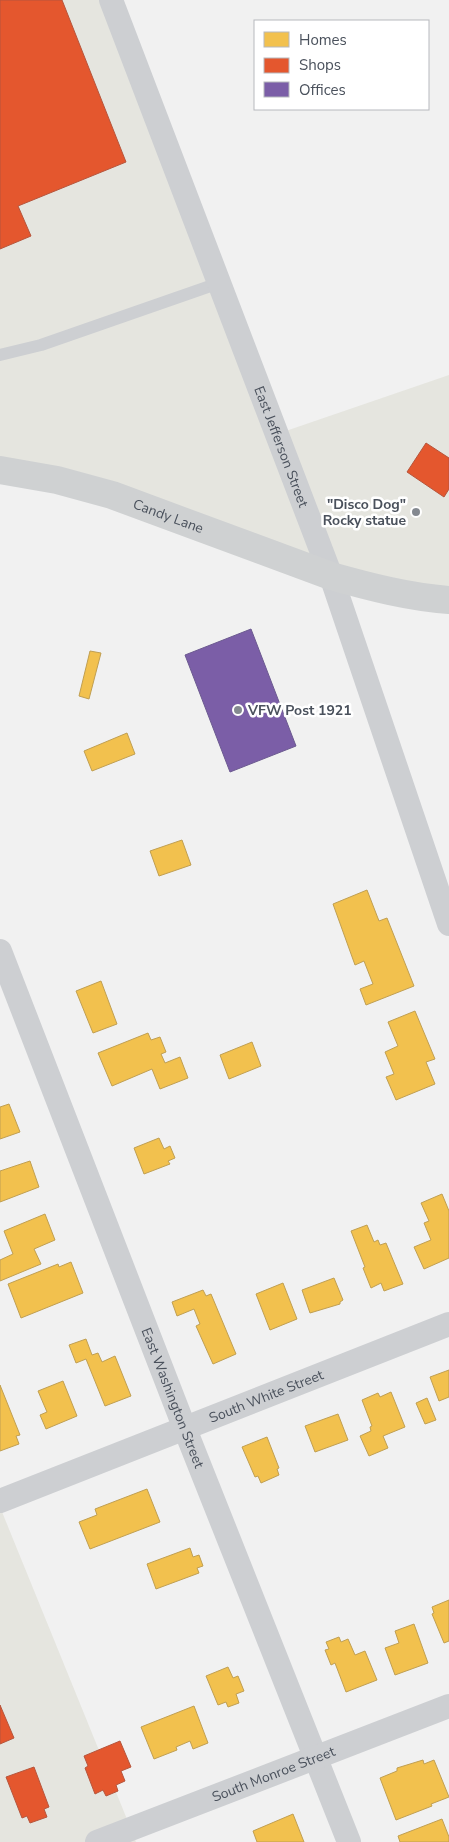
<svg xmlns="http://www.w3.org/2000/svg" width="449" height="1842" font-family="'Nunito Sans',sans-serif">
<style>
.commercial{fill:#e5e5df}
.homes{fill:#f2c14e;stroke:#c09f52}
.shops{fill:#e4572e;stroke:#b6553c}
.offices{fill:#7b5ea7;stroke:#6c5a90}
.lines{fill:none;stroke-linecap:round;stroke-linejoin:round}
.lane{stroke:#cdcfd2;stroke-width:12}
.street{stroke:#cdcfd2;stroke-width:24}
.secondary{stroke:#cfd1d2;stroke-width:28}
.poi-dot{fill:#848990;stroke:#fff;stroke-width:2}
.labels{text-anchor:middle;stroke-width:5;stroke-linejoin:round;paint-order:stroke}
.street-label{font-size:14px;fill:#4a515c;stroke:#fff}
.poi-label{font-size:14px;font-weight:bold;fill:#4a515c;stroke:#fff;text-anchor:end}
</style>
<rect width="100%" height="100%" fill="#f1f1f1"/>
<path class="commercial" d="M0 0H109L277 434 449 375V600L0 470Z
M0 1507 131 1829 136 1842H0Z"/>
<path class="homes" d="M90 651 101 653 89 699 79 696Z
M127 733 135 754 92 771 84 751Z
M182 840 191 865 159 876 150 851Z
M367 890 379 921 387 918 414 986 366 1005 360 989 373 984 364 961 355 965 333 904Z
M101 981 117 1024 93 1033 76 991Z
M415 1011 435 1059 426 1062 435 1084 396 1100 386 1077 394 1074 385 1052 398 1046 388 1022Z
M148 1033 151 1040 160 1037 166 1052 161 1054 165 1063 180 1057 188 1078 160 1089 152 1069 112 1086 98 1053Z
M252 1042 261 1066 229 1079 220 1055Z
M9 1104 20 1132 0 1139V1107Z
M159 1138 164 1149 170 1146 175 1158 168 1161 170 1164 144 1174 134 1148Z
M30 1161 39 1187 0 1202V1171Z
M442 1194 449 1211V1258L424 1269 414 1247 431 1240 424 1223 429 1221 421 1203Z
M45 1214 55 1240 34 1249 41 1264 0 1281V1260L13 1254 4 1231Z
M367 1225 374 1242 378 1240 380 1245 386 1243 403 1284 384 1291 381 1283 371 1288 363 1268 365 1267 351 1231Z
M71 1262 83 1293 21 1318 8 1284 58 1264 59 1267Z
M334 1278 343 1300 340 1302V1304L310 1313 302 1290Z
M283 1283 297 1319 270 1330 256 1294Z
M203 1290 206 1296 211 1294 236 1354 213 1364 196 1326 200 1324 194 1309 177 1316 172 1302Z
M86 1339 92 1355 98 1353 102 1362 115 1356 131 1396 105 1406 86 1359 76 1363 69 1345Z
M449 1370V1397L439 1401 430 1377Z
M63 1381 77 1416 46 1429 40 1415 47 1412 38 1391Z
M0 1385 20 1435 16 1436 19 1444 0 1451Z
M391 1392 405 1427 383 1436 388 1448 369 1456 360 1436 371 1431 370 1427 372 1426 362 1400 378 1393 380 1397Z
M427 1398 436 1420 425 1424 416 1403Z
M338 1414 348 1440 315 1452 305 1426Z
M267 1437 279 1468 277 1469 279 1475 261 1483 258 1476 255 1477 242 1447Z
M147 1489 160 1522 90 1549 79 1522 97 1515 95 1509Z
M190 1548 193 1557 199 1555 203 1566 197 1568 199 1573 156 1589 147 1564Z
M449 1600V1641L444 1643 432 1614 434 1613 432 1607Z
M414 1624 428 1663 395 1675 385 1648 399 1643 395 1631Z
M339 1637 341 1642 348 1639 355 1655 365 1651 377 1680 346 1692 335 1663 331 1665 325 1650 329 1649 326 1642Z
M228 1667 233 1678 238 1676 244 1691 236 1694 239 1703 228 1707 226 1702 218 1705 206 1676Z
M194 1706 208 1743 193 1749 190 1741 176 1747 177 1750 154 1759 141 1727Z
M423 1760 424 1764 434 1760 449 1797 431 1804 432 1806 396 1820 380 1778 397 1771V1768Z
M293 1814 304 1842H257L253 1831Z
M442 1819 449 1837V1842H400L398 1836Z"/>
<path class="shops" d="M0 0H62L126 162 18 206 31 236 0 249Z
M426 443 449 458V489L444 497 407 472Z
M0 1705 14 1738 0 1744Z
M120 1741 131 1767 121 1771 125 1781 116 1785 118 1791 106 1796 103 1790 95 1794 85 1768 88 1766 84 1756Z
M34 1767 49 1807 44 1809 47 1817 30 1823 27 1816 22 1818 6 1777Z"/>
<path class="offices" d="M251 629 296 746 230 772 185 655Z"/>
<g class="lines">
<path class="lane" d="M0 355 41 345 219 283"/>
<g class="street">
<path id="s1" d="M111 0 331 576 449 924"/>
<path id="s2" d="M0 951 185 1429 349 1842"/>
<path id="s3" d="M0 1501 449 1324"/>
<path id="s4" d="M97 1842 449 1706"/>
</g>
<path class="secondary" id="s5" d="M0 470 57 480 112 495 331 576C370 587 409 597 449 600"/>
</g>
<g class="poi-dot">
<circle cx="416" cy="512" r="5"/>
<circle cx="238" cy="710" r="5"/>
</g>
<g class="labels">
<g class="street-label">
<text dy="5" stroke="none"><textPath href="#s1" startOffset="478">East Jefferson Street</textPath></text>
<text dy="5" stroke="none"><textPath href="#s5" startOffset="175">Candy Lane</textPath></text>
<text dy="5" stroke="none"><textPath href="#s3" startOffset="286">South White Street</textPath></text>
<text dy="5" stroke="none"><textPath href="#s2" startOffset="479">East Washington Street</textPath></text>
<text dy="5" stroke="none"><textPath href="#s4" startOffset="189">South Monroe Street</textPath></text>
</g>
<g class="poi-label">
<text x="406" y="509">"Disco Dog"<tspan x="406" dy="16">Rocky statue</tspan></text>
<text x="248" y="715" text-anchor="start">VFW Post 1921</text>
</g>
</g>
<rect x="254" y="20" width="175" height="90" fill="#ffffff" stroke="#b7b9be"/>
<rect x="264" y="32" width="25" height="15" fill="#f2c14e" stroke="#b7b9be"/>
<text x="299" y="45" font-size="15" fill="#4a515c">Homes</text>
<rect x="264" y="58" width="25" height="15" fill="#e4572e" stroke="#b7b9be"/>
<text x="299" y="70" font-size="15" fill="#4a515c">Shops</text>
<rect x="264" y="82" width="25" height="15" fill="#7b5ea7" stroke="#b7b9be"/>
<text x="299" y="95" font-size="15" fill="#4a515c">Offices</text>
</svg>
